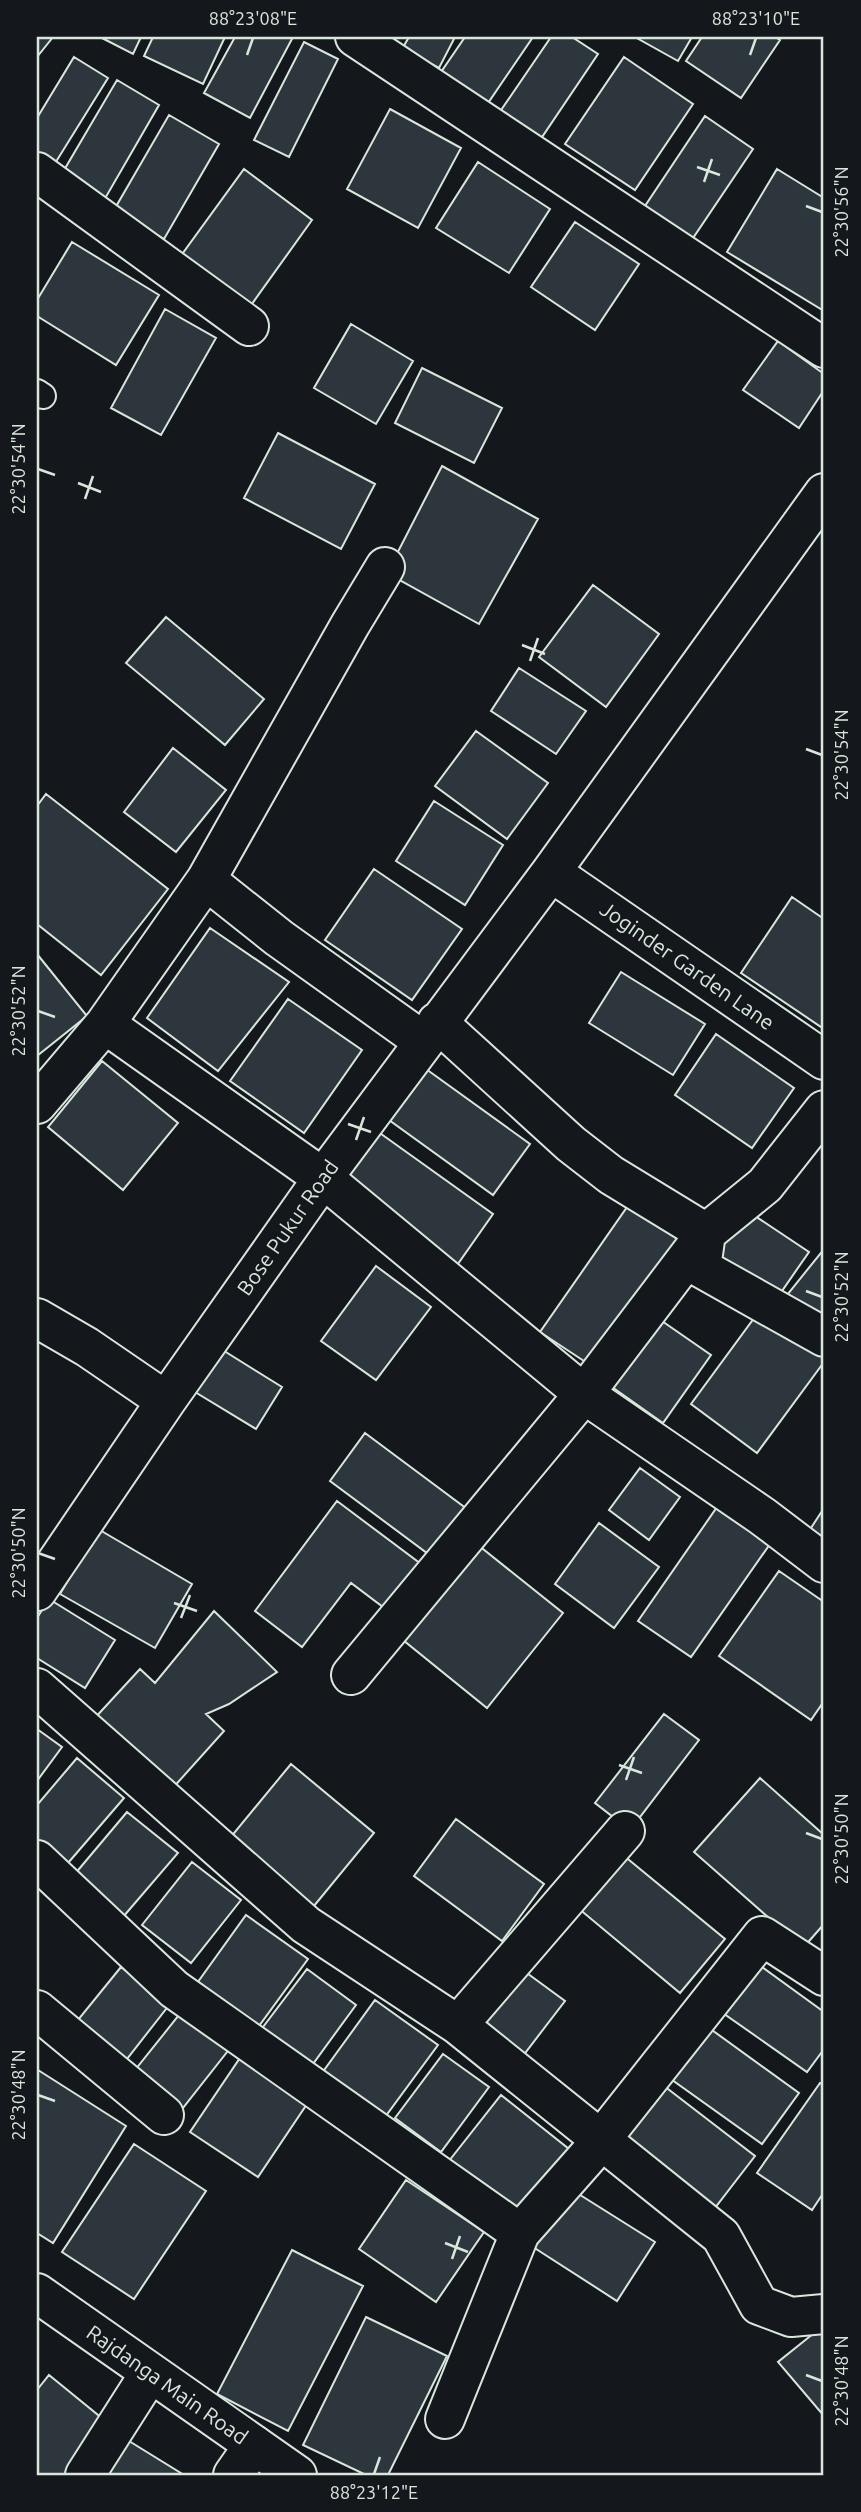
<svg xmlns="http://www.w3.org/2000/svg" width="861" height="2512" font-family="Ubuntu,sans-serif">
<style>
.building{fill:#2c363c;stroke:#d8e6dc;stroke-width:2}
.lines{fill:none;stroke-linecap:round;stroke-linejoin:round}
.lane-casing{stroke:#d8e6dc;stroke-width:28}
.street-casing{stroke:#d8e6dc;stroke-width:42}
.secondary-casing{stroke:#d8e6dc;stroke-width:42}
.lane{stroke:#14181c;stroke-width:24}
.street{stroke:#14181c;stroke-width:38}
.secondary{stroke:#14181c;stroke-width:38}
.ticks{fill:none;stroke:#d8e6dc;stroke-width:2.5}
.labels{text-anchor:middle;stroke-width:5;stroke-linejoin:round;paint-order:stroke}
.street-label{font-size:21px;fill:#d8e6dc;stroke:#14181c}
.neatline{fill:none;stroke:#d8e6dc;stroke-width:2.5}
.ticks-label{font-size:18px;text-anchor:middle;fill:#d8e6dc}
</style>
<rect width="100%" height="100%" fill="#14181c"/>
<path class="building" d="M37 37H53L37 57Z
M100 37H141L133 54Z
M153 37H225L203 84 144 56Z
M235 37H293L250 118 204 93Z
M409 37H455L439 68 402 49Z
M465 37H533L486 106 439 75Z
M551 37H572L598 54 538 143 497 116Z
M635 37H692L678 61Z
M702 37H775L780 40 741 98 686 61Z
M304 42 338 59 289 157 254 140Z
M74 57 108 78 54 165 37 155V118Z
M624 57 693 104 635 190 565 144Z
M117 80 159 105 103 202 60 177Z
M390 109 461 148 418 228 347 189Z
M169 115 219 144 164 239 114 210Z
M705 116 753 149 691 241 643 209Z
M478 162 550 209 509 273 436 228Z
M244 169 312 220 249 308 180 257Z
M777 169 824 198V311L727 252Z
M575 222 639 264 595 330 531 287Z
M72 242 159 295 116 365 37 316V300Z
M165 309 216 338 161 435 111 408Z
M351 324 413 361 376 424 314 388Z
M778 341 824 374V390L799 428 743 390Z
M422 368 502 408 474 463 395 423Z
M278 433 375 484 341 549 244 498Z
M442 466 538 519 479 624 387 573Z
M593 585 659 634 606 707 539 657Z
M166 617 264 699 225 745 126 663Z
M519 668 586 711 556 754 491 711Z
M476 731 548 783 507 839 435 786Z
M173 748 226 790 176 852 124 812Z
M46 794 168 889 101 975 37 924V806Z
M434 801 503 845 465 905 396 861Z
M374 869 462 929 412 1000 325 940Z
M792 897 824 919V1029L741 973Z
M210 928 289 982 218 1071 147 1018Z
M37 954 87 1016 37 1056Z
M621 972 705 1024 673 1075 589 1023Z
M288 999 362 1050 304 1133 230 1081Z
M716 1034 794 1088 752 1148 675 1095Z
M102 1061 178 1123 123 1190 48 1127Z
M426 1069 530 1144 493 1195 389 1120Z
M377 1131 493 1214 455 1268 339 1183Z
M632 1200 684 1236 593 1367 540 1332Z
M746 1210 809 1252 775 1301 712 1259Z
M824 1249V1314L819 1321 787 1295Z
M376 1266 431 1307 376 1380 321 1341Z
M763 1306 824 1351V1362L757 1453 691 1404Z
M659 1319 711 1355 663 1423 612 1387Z
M221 1349 282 1387 256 1429 195 1392Z
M365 1433 475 1515 439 1562 330 1481Z
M640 1468 680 1497 649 1540 609 1510Z
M724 1497 777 1534 691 1657 638 1621Z
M337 1501 421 1564 387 1610 351 1583 302 1647 255 1611Z
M824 1508V1542L809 1531Z
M599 1523 659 1567 614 1628 555 1584Z
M98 1529 192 1584 155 1648 60 1594Z
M478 1545 563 1613 487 1708 403 1640Z
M779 1571 824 1602V1701L811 1720 719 1656Z
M49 1599 115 1640 85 1688 37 1658V1618Z
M214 1611 277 1672 229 1704 206 1714 224 1731 171 1790 93 1720 140 1669 155 1683Z
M664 1714 699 1740 630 1830 595 1803Z
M37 1729 62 1747 37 1781Z
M77 1758 124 1798 62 1870 37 1849V1805Z
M291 1764 374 1833 309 1912 225 1844Z
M760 1778 824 1835V1924L803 1948 694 1852Z
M127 1812 178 1853 123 1917 74 1875Z
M456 1819 544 1884 502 1941 414 1876Z
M623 1855 725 1939 680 1993 578 1908Z
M192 1862 241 1900 191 1963 142 1925Z
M246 1915 308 1959 256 2030 195 1986Z
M755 1962 824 2012V2049L807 2072 720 2011Z
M121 1967 170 2004 123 2064 73 2026Z
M520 1968 565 2001 519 2061 474 2026Z
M307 1969 356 2005 310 2068 260 2031Z
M375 2000 438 2045 385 2117 322 2073Z
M183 2010 231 2047 175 2118 127 2080Z
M705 2025 799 2093 762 2144 668 2077Z
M443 2054 489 2087 441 2152 395 2118Z
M242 2055 309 2101 258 2177 190 2132Z
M38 2070 126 2126 53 2243 37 2233Z
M655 2079 755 2156 711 2213 612 2137Z
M820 2083 824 2085V2192L812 2210 757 2173Z
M501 2095 569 2149 513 2220 445 2166Z
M134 2144 206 2191 134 2299 62 2252Z
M406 2180 484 2232 436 2302 359 2249Z
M569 2188 655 2242 617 2301 533 2247Z
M292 2250 363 2286 288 2431 217 2394Z
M366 2317 447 2356 388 2475H366L303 2445Z
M824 2325V2416L778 2362Z
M49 2375 109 2424 67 2475H37V2390Z
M129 2441 184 2475H107Z"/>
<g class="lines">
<g class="lane-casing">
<path id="lane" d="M37 392 43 396"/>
</g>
<g class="street-casing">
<path id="street" d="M355 37 824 348
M37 172 249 326
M551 872 824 1060
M206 880 279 938 423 1041
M437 1022 571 1144 611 1175 706 1233 701 1268 824 1337
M105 1024 323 1178 584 1394 762 1516 824 1563
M37 1104 105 1024 206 880 350 625 385 567
M37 1318 87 1347 166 1401
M37 1591 166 1401 323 1178 551 872 824 493
M351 1675 584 1394 706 1233 765 1185 824 1110
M37 1688 306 1925 458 2025 721 2236 759 2305 791 2317 824 2314
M37 1860 174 1989 520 2233 588 2156 762 1936 824 1976
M37 2010 164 2115
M458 2025 625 1831
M445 2419 520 2233
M85 2475 150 2373
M233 2475 254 2445"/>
</g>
<g class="secondary-casing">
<path id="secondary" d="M37 2293 297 2475"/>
</g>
<use href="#lane" class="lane"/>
<use href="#street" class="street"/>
<use href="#secondary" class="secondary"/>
</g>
<path class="ticks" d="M247 55 253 38M750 55 756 38M697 167 720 175M704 182 712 159M806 206 822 212M38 469 55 475M78 483 101 492M85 499 93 476M522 645 545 654M530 661 538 638M806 749 822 755M38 1011 55 1017M348 1124 371 1132M356 1140 364 1117M806 1291 822 1297M38 1553 55 1559M174 1603 197 1611M181 1618 190 1595M619 1765 642 1773M626 1780 634 1757M806 1833 822 1839M38 2095 55 2101M445 2243 468 2252M452 2259 460 2236M806 2375 822 2381M374 2474 380 2457"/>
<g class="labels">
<g class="street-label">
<text transform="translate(687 966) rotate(35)" y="7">Joginder Garden Lane</text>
<text transform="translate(288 1228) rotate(-55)" y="7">Bose Pukur Road</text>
<text transform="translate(167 2385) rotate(35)" y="7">Rajdanga Main Road</text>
</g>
</g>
<rect width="861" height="2512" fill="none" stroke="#14181c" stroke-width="77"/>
<rect x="38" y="38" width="784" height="2436" class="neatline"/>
<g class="ticks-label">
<text x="253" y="25">88°23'08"E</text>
<text x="756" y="25">88°23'10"E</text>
<text transform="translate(842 212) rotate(-90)" y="6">22°30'56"N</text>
<text transform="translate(19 469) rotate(-90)" y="6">22°30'54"N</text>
<text transform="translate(842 755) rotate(-90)" y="6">22°30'54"N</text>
<text transform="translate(19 1011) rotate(-90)" y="6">22°30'52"N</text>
<text transform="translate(842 1297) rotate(-90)" y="6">22°30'52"N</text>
<text transform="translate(19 1553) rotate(-90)" y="6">22°30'50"N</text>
<text transform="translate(842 1839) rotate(-90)" y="6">22°30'50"N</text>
<text transform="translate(19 2095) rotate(-90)" y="6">22°30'48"N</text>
<text transform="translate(842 2381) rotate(-90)" y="6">22°30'48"N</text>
<text x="374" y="2499">88°23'12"E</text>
</g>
</svg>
